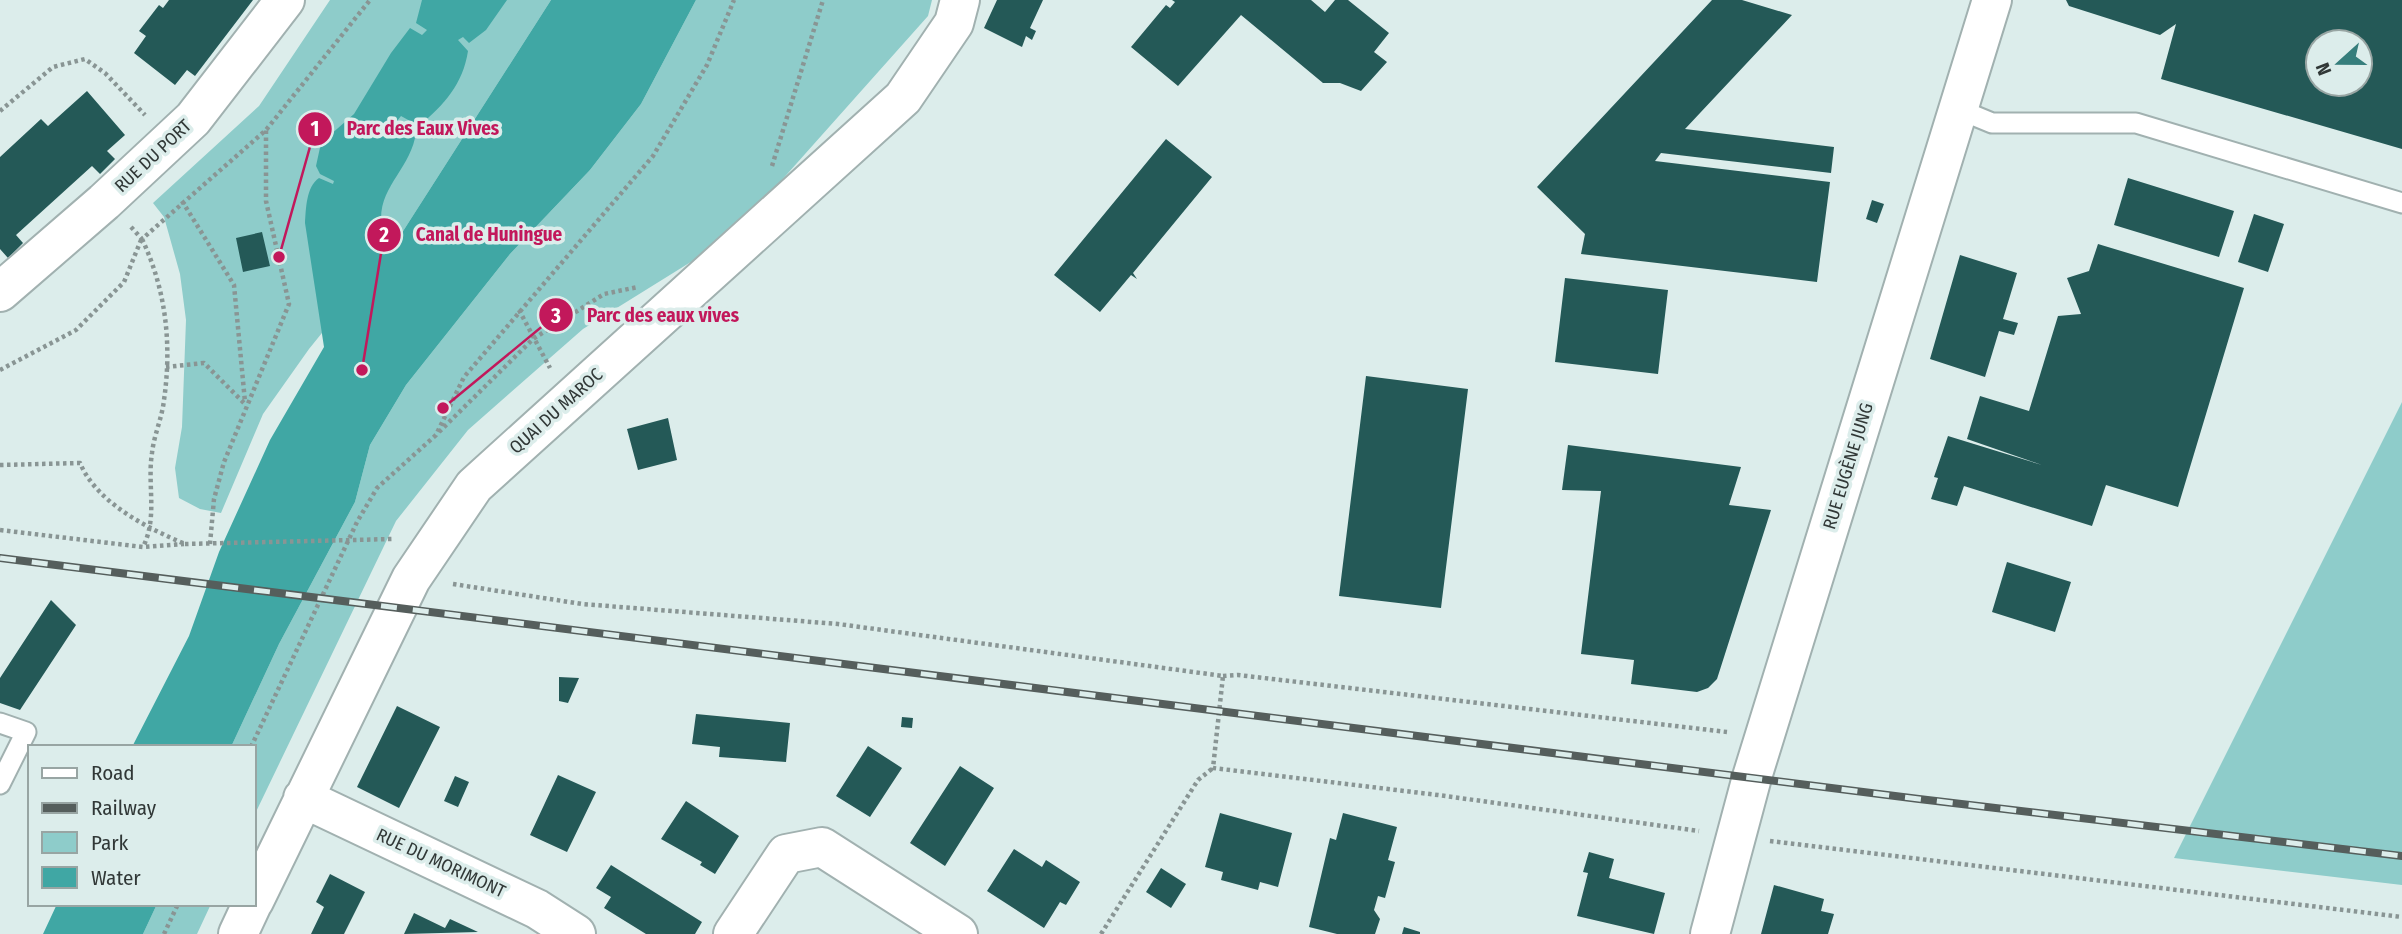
<svg xmlns="http://www.w3.org/2000/svg" width="2402" height="934" font-family="'Fira Sans Condensed',sans-serif">
<style>
.green{fill:#8eccca}
.water{fill:#40a7a4}
.building{fill:#245957;fill-rule:evenodd}
.lines{fill:none;stroke-linecap:round;stroke-linejoin:round}
.service-casing{stroke:#a1b1b0;stroke-width:23}
.minor-casing{stroke:#a1b1b0;stroke-width:42}
.path{stroke:#899594;stroke-width:4.5;stroke-dasharray:3.5 3.5;stroke-linecap:butt}
.service{stroke:#fff;stroke-width:19}
.minor{stroke:#fff;stroke-width:38}
.rail-casing{stroke:#555e5c;stroke-width:8}
.rail{stroke:#dcedeb;stroke-width:5;stroke-dasharray:16;stroke-linecap:butt}
.path-bridge{stroke:#899594;stroke-width:4.5;stroke-dasharray:3.5 3.5;stroke-linecap:butt}
.labels{text-anchor:middle;stroke-width:7;stroke-linejoin:round;paint-order:stroke}
.street-label{font-size:18px;fill:#313837;stroke:#dcedeb}
.leader{fill:none;stroke:#c2185b;stroke-width:2.5}
.callout-dot{fill:#c2185b;stroke:#dcedeb;stroke-width:2.5}
.mark-label{font-size:21px;text-anchor:middle;font-weight:bold;fill:#fff}
.callout-label{font-size:19px;text-anchor:middle;font-weight:bold;fill:#c2185b;stroke:#dcedeb;stroke-width:7;stroke-linejoin:round;paint-order:stroke}
</style>
<rect width="100%" height="100%" fill="#dcedeb"/>
<path class="green" d="M330 0H551L398 239 309 349 263 414 221 513 200 509 179 498 175 468 182 427 186 320 180 274 164 217 153 203 259 106Z
M696 0H932L928 16 731 237 583 329 468 430 396 521 254 816V747H231L279 644 355 502 370 445 406 385 510 254 590 170 641 104Z
M2402 402V885L2174 858Z
M157 904H211L197 934H143Z"/>
<path class="water" d="M422 0H507L486 30 469 43 463 37 458 40 468 51C463 84 444 105 419 126L401 116 397 121 416 132C411 173 370 190 384 237L398 239 551 0H696L641 104 590 170 510 254 406 385 370 445 355 502 279 644 231 747H132L189 636 219 552 270 440 324 347 305 223C306 209 306 187 319 178L333 184 334 181 320 174 316 166 321 143 354 114 391 53 410 28 422 35 427 30 416 23Z
M57 904H157L143 934H43Z"/>
<path class="building" d="M169 0H253L195 76 187 70 175 85 134 53 146 36 139 31 159 5 163 8Z
M997 0H1043L1030 28 1036 31 1032 40 1026 36 1022 47 984 28Z
M1172 0H1311L1325 12 1335 0H1348L1389 33 1374 52 1387 62 1361 91 1340 83H1323L1241 15 1178 86 1131 47 1166 5 1170 8 1175 2Z
M1712 0H1742L1792 15 1685 129 1834 147 1831 173 1661 153 1655 161 1830 182 1817 282 1581 254 1585 234 1537 187Z
M2066 0H2402V149L2161 79 2176 24 2160 35 2069 6ZM2318 42H2360V84H2318Z
M87 91 125 135 107 151 115 159 100 174 92 166 16 235 23 243 8 258 0 249V157L41 119 48 126Z
M1166 139 1212 177 1133 273 1137 279 1131 275 1100 312 1054 275Z
M2128 178 2234 211 2219 257 2114 225Z
M1872 200 1884 204 1877 223 1866 219Z
M2254 214 2284 224 2268 272 2238 262Z
M262 232 270 266 243 272 236 238Z
M2098 244 2244 288 2178 507 2106 485 2092 526 1964 486 1957 506 1931 499 1938 478 1934 477 1948 436 2042 465 1967 439 1980 396 2029 411 2058 316 2081 314 2067 278 2089 271Z
M1960 255 2017 273 2003 319 2018 323 2014 335 1999 331 1985 377 1930 359Z
M1565 278 1668 290 1658 374 1555 362Z
M1366 376 1468 389 1441 608 1339 596Z
M668 418 677 460 638 470 627 429Z
M1568 445 1741 467 1729 505 1771 510 1717 679 1708 688 1697 692 1631 684 1634 660 1581 654 1601 491 1562 490Z
M2007 562 2071 582 2055 632 1992 612Z
M51 600 76 625 20 710 0 703V678Z
M559 677 579 678 568 703 559 701Z
M397 706 440 727 399 808 357 787Z
M696 714 790 723 786 762 719 757 720 747 692 744Z
M902 717 913 718 912 728 901 727Z
M868 746 902 768 870 817 836 796Z
M960 766 994 788 945 866 910 843Z
M558 775 596 792 567 852 530 835Z
M455 776 469 782 458 807 444 801Z
M686 801 739 836 715 874 700 865 702 862 661 839Z
M1220 813 1292 833 1278 887 1260 882 1258 890 1221 880 1223 872 1205 867Z
M1343 813 1397 827 1388 860 1395 862 1385 898 1378 896 1374 910 1380 919 1375 934H1337L1309 927 1330 838 1336 840Z
M1014 849 1042 867 1046 860 1080 882 1066 905 1060 902 1044 928 987 891Z
M1589 852 1614 859 1609 878 1665 893 1654 934 1577 916 1588 873 1583 872Z
M611 865 702 922 695 934H646L604 908 611 897 596 888Z
M1161 868 1186 884 1171 908 1146 892Z
M330 874 365 892 344 934H311L324 907 316 902Z
M1774 885 1824 899 1821 911 1834 914 1828 934H1761Z
M414 913 445 928 450 919 478 932 404 934Z
M1404 927 1420 932V934H1402Z"/>
<g class="lines">
<g class="service-casing">
<path id="service" d="M1958 109 1992 123H2136L2402 203
M0 723 26 732 0 784"/>
</g>
<g class="minor-casing">
<path id="minor" d="M0 292 104 202 193 119 285 0
M303 798 537 909 576 934
M254 901 411 579 474 486 903 98 954 23 960 0
M238 934 252 904
M733 934 786 854 822 847 958 934
M1710 934 1752 777 1992 0"/>
</g>
<path class="path" d="M0 111 53 67 85 59 105 73 145 115
M772 166 823 0
M182 201 234 285 245 402
M131 227 142 239 266 130 370 0
M142 239C166 290 172 344 164 400 162 418 154 435 152 453 147 485 158 517 143 547
M519 310 550 368
M166 367 204 363 245 404
M0 370 76 330 124 282 141 240
M439 432 533 339 604 294 638 287
M0 465 80 463C97 503 147 528 185 544
M0 530 143 547 184 544
M210 544 214 499 224 462 289 304 266 201V130
M453 584 582 604 838 624 1223 676 1213 768 1438 795 1699 831
M1223 676 1238 675 1727 732
M251 747 357 522 377 488 436 435 464 377 653 156 707 65 734 0
M1770 841 2402 917
M164 934 178 904
M1101 934 1198 780 1213 768"/>
<use href="#service" class="service"/>
<use href="#minor" class="minor"/>
<g class="rail-casing">
<path id="rail" d="M0 558 1919 799 2402 856"/>
</g>
<use href="#rail" class="rail"/>
<path class="path-bridge" d="M185 544 393 539"/>
</g>
<g class="labels">
<g class="street-label">
<text transform="translate(153 156) rotate(-43)" y="6">RUE DU PORT</text>
<text transform="translate(556 411) rotate(-42)" y="6">QUAI DU MAROC</text>
<text transform="translate(1848 466) rotate(-73)" y="6">RUE EUGÈNE JUNG</text>
<text transform="translate(441 863) rotate(25)" y="6">RUE DU MORIMONT</text>
</g>
</g>
<path class="leader" d="M279 257L315 129M362 370L384 235M443 408L556 315"/>
<g class="callout-dot">
<circle cx="279" cy="257" r="7"/>
<circle cx="362" cy="370" r="7"/>
<circle cx="443" cy="408" r="7"/>
<circle cx="315" cy="129" r="18"/>
<circle cx="384" cy="235" r="18"/>
<circle cx="556" cy="315" r="18"/>
</g>
<g class="mark-label">
<text x="315" y="136">1</text>
<text x="384" y="242">2</text>
<text x="556" y="323">3</text>
</g>
<g class="callout-label">
<text x="423" y="135">Parc des Eaux Vives</text>
<text x="489" y="241">Canal de Huningue</text>
<text x="663" y="322">Parc des eaux vives</text>
</g>
<rect x="28" y="745" width="228" height="161" fill="#dcedeb" stroke="#98a5a3" stroke-width="2"/>
<rect x="42" y="768" width="35" height="10" fill="#ffffff" stroke="#98a5a3" stroke-width="2"/>
<text x="91" y="780" font-size="21" fill="#313837">Road</text>
<rect x="42" y="803" width="35" height="10" fill="#555e5c" stroke="#98a5a3" stroke-width="2"/>
<text x="91" y="815" font-size="21" fill="#313837">Railway</text>
<rect x="42" y="832" width="35" height="21" fill="#8eccca" stroke="#98a5a3" stroke-width="2"/>
<text x="91" y="850" font-size="21" fill="#313837">Park</text>
<rect x="42" y="867" width="35" height="21" fill="#40a7a4" stroke="#98a5a3" stroke-width="2"/>
<text x="91" y="885" font-size="21" fill="#313837">Water</text>
<g transform="translate(2339 63) rotate(249)"><circle r="33" fill="#dcedeb" stroke="#98a5a3" stroke-width="2"/>
<path d="M0-5L12 26L0 18L-12 26Z" fill="#367e7c"/>
<text y="-10" font-size="19" font-weight="bold" text-anchor="middle" fill="#313837">N</text>
</g>
</svg>
